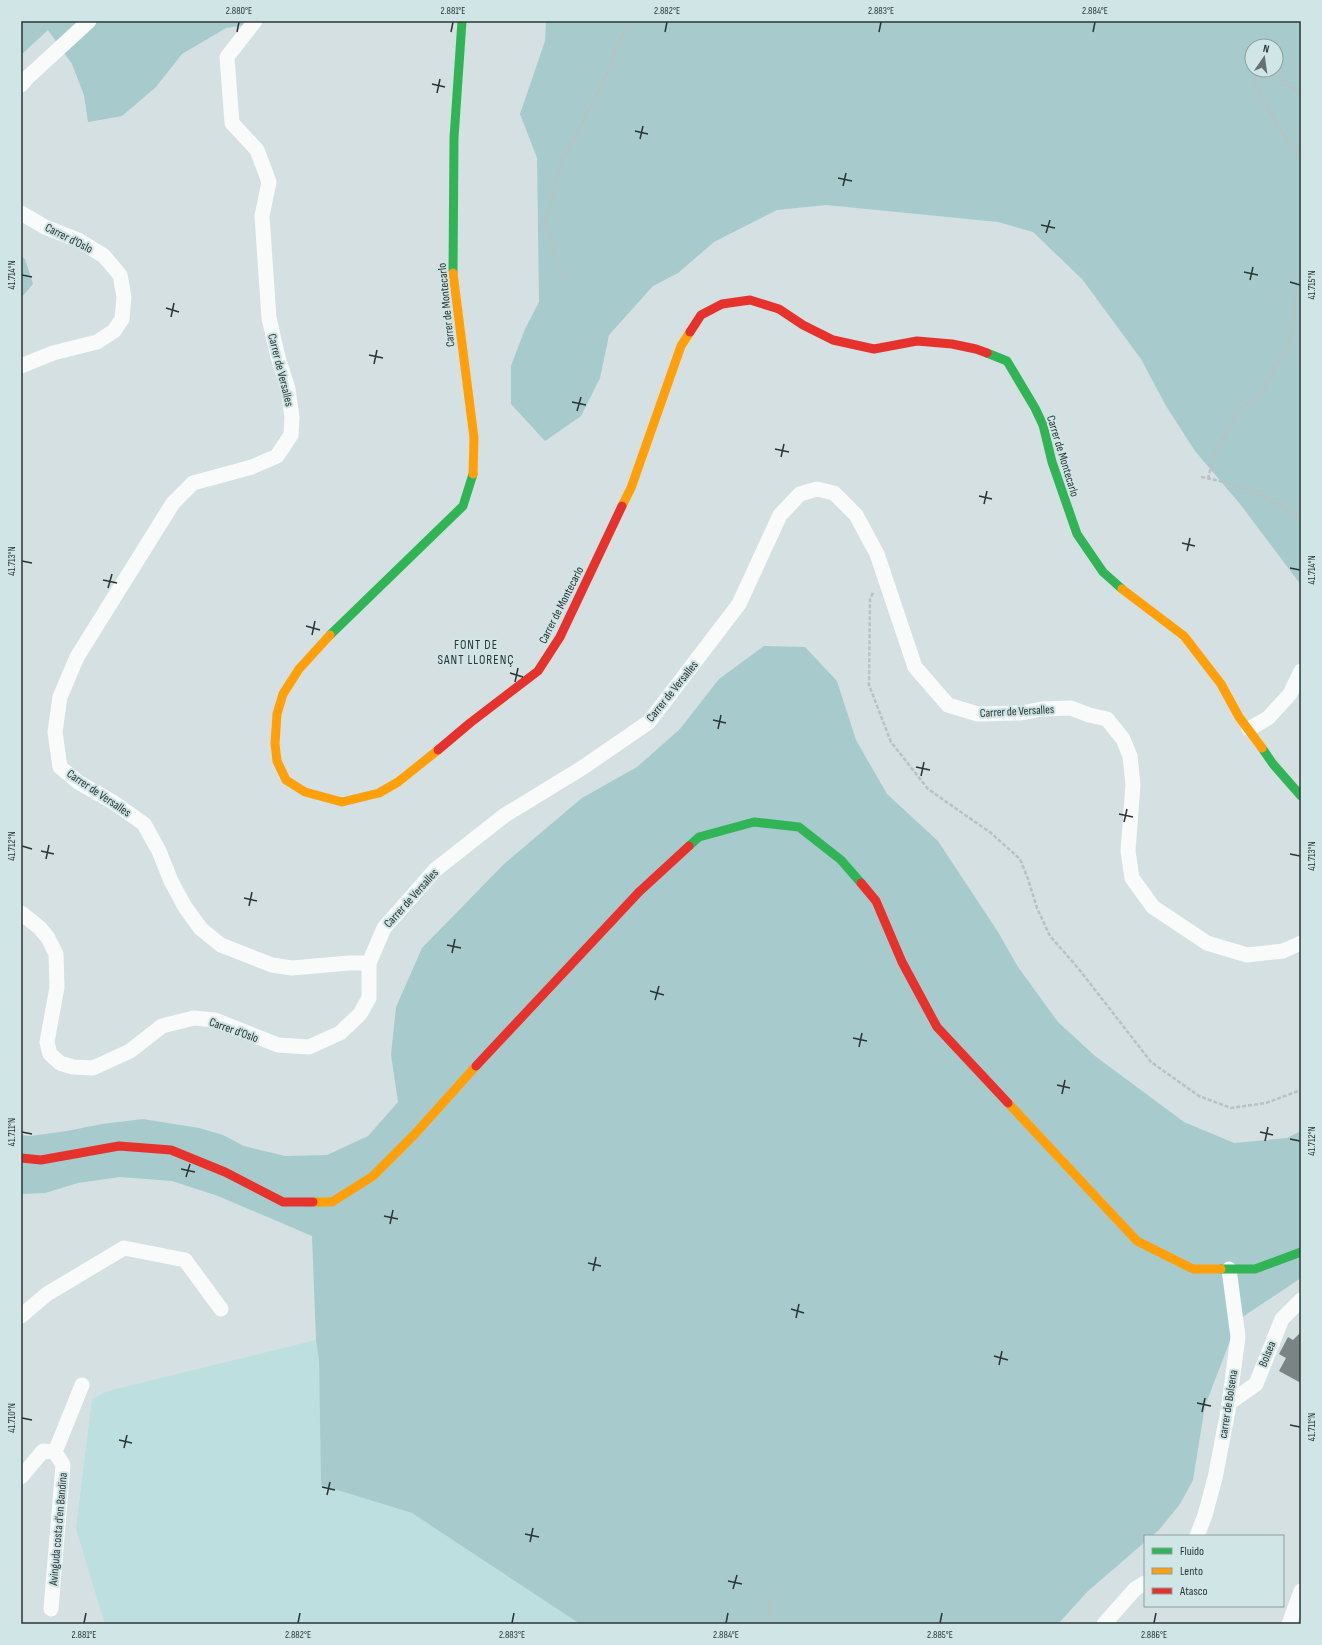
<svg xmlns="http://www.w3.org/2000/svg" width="1322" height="1645" font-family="'Sofia Sans Condensed',sans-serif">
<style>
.green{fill:#bddfe0}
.forest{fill:#a7cbcc;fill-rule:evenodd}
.building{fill:#7b8485}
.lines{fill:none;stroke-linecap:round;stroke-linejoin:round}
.path{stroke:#bbc0c1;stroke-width:2.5;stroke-dasharray:4 2;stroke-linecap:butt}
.street{stroke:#f9fafa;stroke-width:15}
.fast{stroke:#30b455;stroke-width:9}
.slow{stroke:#ff9f0a;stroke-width:9}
.jam{stroke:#e5322d;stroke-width:9}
.ticks{fill:none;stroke:#2b3434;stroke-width:1.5}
.labels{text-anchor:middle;stroke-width:4;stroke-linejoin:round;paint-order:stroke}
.street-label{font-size:12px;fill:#2b3434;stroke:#cfe5e6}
.neighbourhood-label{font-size:13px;letter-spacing:1px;fill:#2b3434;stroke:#cfe5e6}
.neatline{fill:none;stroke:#2b3434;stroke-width:1.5}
.ticks-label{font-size:10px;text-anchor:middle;fill:#2b3434}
</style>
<rect width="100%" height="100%" fill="#d4e0e1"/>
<path class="green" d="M316 1340 319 1361 321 1485 412 1513 577 1622 576 1624H105L76 1529 92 1399 108 1391Z"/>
<path class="forest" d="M21 21H273L226 28 182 54 156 87 122 116 88 122 84 95 72 64 48 30 21 55Z
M546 21H1301V585L1240 504 1195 451 1166 406 1141 359 1082 279 1033 232 998 222 826 205 777 210 714 242 678 273 653 286 609 335 600 378 581 416 545 441 511 404V366L525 329 539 302 537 158 520 114 545 41ZM1252 46H1276V70H1252Z
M21 256 25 259 33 284 21 298Z
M764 646 805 647 837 681 856 740 887 794 938 841 998 932 1018 967 1058 1022 1095 1056 1184 1122 1234 1143 1287 1138 1301 1131V1278L1238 1320 1205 1406 1193 1480 1180 1504 1159 1530 1152 1536H1145V1542L1088 1591 1058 1624H576L577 1622 412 1513 321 1485 319 1361 316 1340 312 1236 218 1196 172 1181 120 1177 78 1183 45 1193 21 1194V1135L30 1136 67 1131 102 1124 143 1119 199 1128 223 1135 244 1146 285 1156 327 1155 368 1136 398 1102 391 1055 396 1007 422 948 504 864 582 798 637 767 680 729 719 679Z"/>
<path class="building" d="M1301 1332V1383L1279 1371 1286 1358 1279 1354 1288 1337 1293 1340Z"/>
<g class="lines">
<path class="path" d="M1301 94C1288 86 1273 69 1256 72L1254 81 1261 95 1278 127 1301 158
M562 275 545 223 562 161 602 84 622 35 631 21
M1201 477C1242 485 1266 495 1301 518
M1208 479 1214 455 1239 409 1261 394 1280 358 1289 347 1293 324 1295 297 1301 283
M873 593 870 599 869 685 891 742 928 789 991 833 1020 859 1028 879 1037 908 1050 936 1078 968 1151 1062 1199 1096 1231 1108 1266 1103 1301 1090
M770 1594V1624"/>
<path class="street" d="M255 21 227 57 232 123 257 150 269 182 262 216 269 318 278 357 288 389 292 417 291 435 277 456 252 467 193 483 173 503 77 657 60 697 55 732 60 767 78 782 113 802 144 824 159 851 171 881 185 907 201 929 221 945 272 965 292 968 349 963H369
M21 85 27 78 89 21
M21 213 45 227 78 240 104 256 120 275 124 297 122 319 114 331 97 342 53 353 21 366
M1249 729 1268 718 1290 694 1301 671
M21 913 40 928 48 938 56 954 57 987 47 1042 50 1054 60 1063 73 1067 93 1068 130 1051 162 1026 194 1018 215 1020 278 1045 309 1047 340 1033 360 1014 369 998V963L384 928 435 870 505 815 582 768 649 722 739 604 780 515 800 494 817 489 834 493 856 515 877 554 915 667 948 705 978 714 1021 713 1042 709 1071 708 1089 715 1107 719 1123 739 1130 756 1133 785 1128 851 1132 878 1153 907 1207 943 1247 955 1283 951 1301 943
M21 1316 47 1294 124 1248 185 1260 221 1309
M1229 1403 1256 1384 1282 1319 1301 1300
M55 1452 82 1385
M21 1477 43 1451 55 1452 63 1465 51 1609
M1197 1536 1205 1515 1215 1478 1228 1411 1238 1337 1229 1269
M1104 1624 1135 1589 1145 1583
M1289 1624 1301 1591"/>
<path class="fast" d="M453 273 454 138 462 21
M987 353 1007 361 1035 408 1043 425 1052 462 1077 534 1103 572 1122 589
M330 635 463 506 473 474
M1262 748 1273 764 1301 796
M689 846 699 837 754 822 799 827 841 860 861 883
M1221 1269H1255L1301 1252"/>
<path class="slow" d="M453 273 474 438 473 474
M622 506 631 488 681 346 690 332
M1122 589 1184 636 1221 684 1239 717 1262 748
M330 635 299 669 283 694 277 714 275 744 277 761 286 780 305 792 342 802 379 793 398 782 438 750
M1008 1103 1137 1241 1193 1269H1221
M313 1202H332L373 1176 414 1135 476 1066"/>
<path class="jam" d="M690 332 701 315 722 304 750 300 779 309 803 325 833 340 874 349 917 341 952 344 976 349 987 353
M438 750 470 723 538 671 560 637 622 506
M861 883 876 901 902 962 937 1027 1008 1103
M476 1066 639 892 689 846
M21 1158 41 1160 119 1146 171 1150 225 1172 283 1202H313"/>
</g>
<path class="ticks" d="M237 32 239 22M451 32 453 22M665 32 667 22M879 32 881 22M1093 32 1095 22M432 84 445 87M437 93 440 79M635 131 648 134M640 139 643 126M838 178 852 181M843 186 846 173M1041 225 1055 228M1046 233 1050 220M1244 272 1258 275M22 275 32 277M1250 280 1253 267M1290 282 1300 285M166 308 179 312M171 317 174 303M369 355 383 358M374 364 377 350M572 402 586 405M577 411 581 397M775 449 789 452M781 457 784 444M979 496 992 499M984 504 987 491M1182 543 1195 546M1187 551 1190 538M22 561 32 563M1290 568 1300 570M103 580 117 583M108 588 112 574M306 626 320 630M312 635 315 621M510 673 523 677M515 682 518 668M713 720 726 723M718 729 721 715M916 767 930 770M921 776 924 762M1119 814 1133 817M1124 822 1127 809M22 846 32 849M41 851 54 854M1290 854 1300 856M46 859 49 845M244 898 257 901M249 906 252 892M447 945 461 948M452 953 455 939M650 991 664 995M655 1000 659 986M853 1038 867 1041M859 1047 862 1033M1057 1085 1070 1088M1062 1094 1065 1080M22 1132 32 1134M1260 1132 1273 1135M1290 1139 1300 1141M1265 1141 1268 1127M181 1169 195 1172M186 1177 190 1164M384 1216 398 1219M390 1224 393 1210M588 1263 601 1266M593 1271 596 1257M791 1309 804 1313M796 1318 799 1304M994 1356 1008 1360M999 1365 1002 1351M1197 1403 1211 1406M1202 1412 1205 1398M22 1418 32 1420M1290 1425 1300 1427M119 1440 132 1443M124 1448 127 1435M322 1487 335 1490M327 1495 330 1482M525 1534 539 1537M530 1542 533 1528M728 1581 742 1584M733 1589 737 1575M84 1623 86 1613M298 1623 300 1613M512 1623 514 1613M726 1623 728 1613M940 1623 942 1613M1154 1623 1156 1613"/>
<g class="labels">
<g class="street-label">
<text transform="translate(69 238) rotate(27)" y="4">Carrer d'Oslo</text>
<text transform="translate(446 305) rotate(-96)" y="4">Carrer de Montecarlo</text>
<text transform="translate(281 370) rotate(76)" y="4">Carrer de Versalles</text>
<text transform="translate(1063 456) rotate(73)" y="4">Carrer de Montecarlo</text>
<text transform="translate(561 605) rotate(-63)" y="4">Carrer de Montecarlo</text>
<text transform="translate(672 691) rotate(-51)" y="4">Carrer de Versalles</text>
<text transform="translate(1017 711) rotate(-3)" y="4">Carrer de Versalles</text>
<text transform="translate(99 793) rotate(34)" y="4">Carrer de Versalles</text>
<text transform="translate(411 898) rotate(-48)" y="4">Carrer de Versalles</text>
<text transform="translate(234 1030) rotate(20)" y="4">Carrer d'Oslo</text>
<text transform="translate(1267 1354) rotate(-68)" y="4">Bolsea</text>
<text transform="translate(1228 1404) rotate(-81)" y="4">carrer de Bolsena</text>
<text transform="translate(58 1529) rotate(-85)" y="4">Avinguda costa d'en Bandina</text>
</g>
<g class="neighbourhood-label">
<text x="476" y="649">FONT DE<tspan x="476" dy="15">SANT LLORENÇ</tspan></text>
</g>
</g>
<rect width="1322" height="1645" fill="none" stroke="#cfe5e6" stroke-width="44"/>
<rect x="1144" y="1535" width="140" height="72" fill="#cfe5e6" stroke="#8d9e9f"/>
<rect x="1152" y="1548" width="20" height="6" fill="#30b455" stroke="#8d9e9f"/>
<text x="1180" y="1555" font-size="12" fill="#2b3434">Fluido</text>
<rect x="1152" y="1568" width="20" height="6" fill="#ff9f0a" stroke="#8d9e9f"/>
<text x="1180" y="1575" font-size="12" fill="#2b3434">Lento</text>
<rect x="1152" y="1588" width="20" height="6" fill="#e5322d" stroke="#8d9e9f"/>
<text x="1180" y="1595" font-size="12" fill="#2b3434">Atasco</text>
<g transform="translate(1264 58) rotate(13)"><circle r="19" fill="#cfe5e6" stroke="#8d9e9f"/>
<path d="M0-3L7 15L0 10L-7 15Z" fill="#667071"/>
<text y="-6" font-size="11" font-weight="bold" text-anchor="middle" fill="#2b3434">N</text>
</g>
<rect x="22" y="22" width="1278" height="1601" class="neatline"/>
<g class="ticks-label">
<text x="239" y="14">2.880°E</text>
<text x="453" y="14">2.881°E</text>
<text x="667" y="14">2.882°E</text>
<text x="881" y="14">2.883°E</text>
<text x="1095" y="14">2.884°E</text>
<text transform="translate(11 275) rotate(-90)" y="4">41.714°N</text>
<text transform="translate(1311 285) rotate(-90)" y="4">41.715°N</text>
<text transform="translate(11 561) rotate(-90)" y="4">41.713°N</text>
<text transform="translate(1311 570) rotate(-90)" y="4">41.714°N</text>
<text transform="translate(11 846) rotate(-90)" y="4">41.712°N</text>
<text transform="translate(1311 856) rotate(-90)" y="4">41.713°N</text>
<text transform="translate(11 1132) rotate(-90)" y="4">41.711°N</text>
<text transform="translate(1311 1141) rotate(-90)" y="4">41.712°N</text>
<text transform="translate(11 1418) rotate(-90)" y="4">41.710°N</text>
<text transform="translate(1311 1427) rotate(-90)" y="4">41.711°N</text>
<text x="84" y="1638">2.881°E</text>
<text x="298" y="1638">2.882°E</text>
<text x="512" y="1638">2.883°E</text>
<text x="726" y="1638">2.884°E</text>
<text x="940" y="1638">2.885°E</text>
<text x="1154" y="1638">2.886°E</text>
</g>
</svg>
